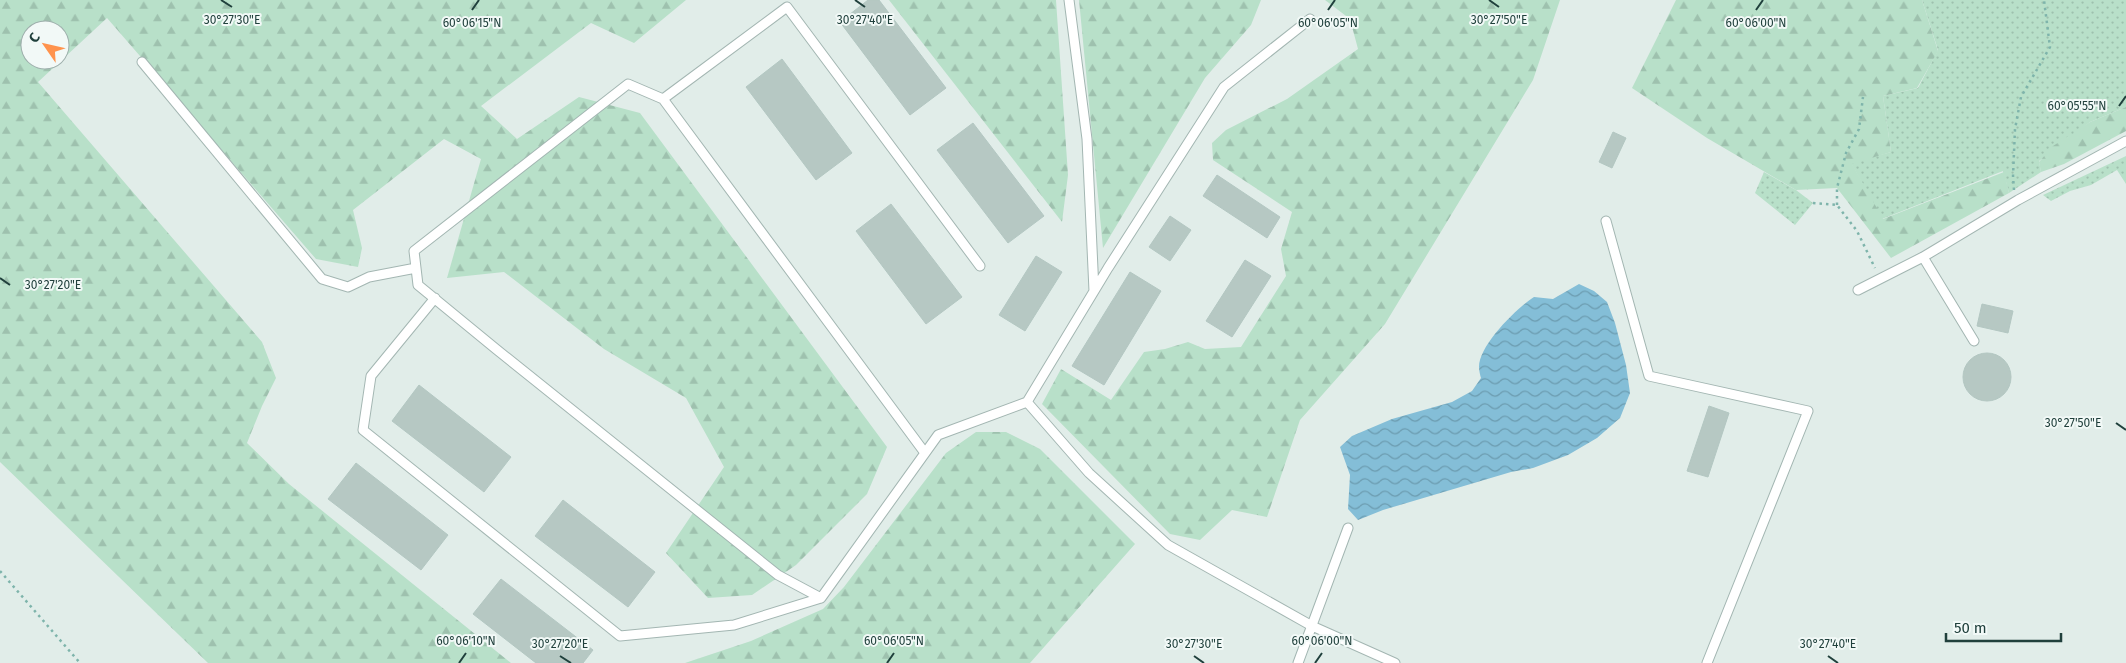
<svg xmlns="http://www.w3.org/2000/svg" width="2126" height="663" font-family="'Fira Sans',sans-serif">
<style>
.green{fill:url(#green-dots)}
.forest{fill:url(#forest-firs);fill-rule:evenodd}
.water{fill:url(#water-waves)}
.building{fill:#b6c8c3;stroke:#b3c7c2}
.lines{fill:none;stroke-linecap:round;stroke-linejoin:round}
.service-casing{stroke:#a3b6b2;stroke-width:11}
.path{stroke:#7eb4ab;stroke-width:2.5;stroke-dasharray:2.5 4;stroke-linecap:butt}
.service{stroke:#fff;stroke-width:9}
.ticks{fill:none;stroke:#20403c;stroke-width:2}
.ticks-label{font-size:12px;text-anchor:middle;fill:#20403c;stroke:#f2f9f7;stroke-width:4;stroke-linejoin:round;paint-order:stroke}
</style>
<defs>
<pattern id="green-dots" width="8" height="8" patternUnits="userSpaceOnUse" patternTransform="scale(1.25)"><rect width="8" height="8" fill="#b8e0c9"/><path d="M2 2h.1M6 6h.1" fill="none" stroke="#9ec1ae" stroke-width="1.8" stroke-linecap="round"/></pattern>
<pattern id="forest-firs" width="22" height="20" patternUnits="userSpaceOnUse" patternTransform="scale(1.25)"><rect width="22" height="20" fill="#b8e0c9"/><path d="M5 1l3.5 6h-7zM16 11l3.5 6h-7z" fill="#9ec1ae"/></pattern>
<pattern id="water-waves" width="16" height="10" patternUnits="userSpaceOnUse" patternTransform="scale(1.25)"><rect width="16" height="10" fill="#84bed7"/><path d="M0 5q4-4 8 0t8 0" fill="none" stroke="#6c9cb0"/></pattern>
</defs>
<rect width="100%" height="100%" fill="#e1ede9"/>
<path class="green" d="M1922 0H2126V107L2090 122 2039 161 2041 172 2009 193 2003 171 1882 219 1851 163 1891 152 1883 96 1918 88 1938 50Z
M2126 156V184L2117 170 2091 185 2070 191 2051 201 2043 195Z
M1764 172 1796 190 1813 203 1795 225 1755 193Z"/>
<path class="forest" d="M0 0H686L634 43 591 23 481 106 517 139 579 97 640 113 887 447 867 494 796 565 752 595 708 598 666 553 724 467 686 398 604 349 504 272 447 278 481 159 444 139 353 210 362 248 358 267 316 259 107 18 38 82 262 342 276 378 262 406 247 443 289 484 511 663H208L0 462ZM30 30H60V60H30Z
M889 0H1056L1068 175 1062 222Z
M1079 0H1261L1251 25 1205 78 1103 248Z
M1325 0H1560L1533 80 1385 324 1300 420 1267 517 1232 510 1200 540 1170 534 1042 404 1061 369 1111 400 1144 352 1165 349 1188 342 1205 349 1241 347 1286 276 1281 249 1292 212 1213 160 1212 143 1226 130 1287 99 1358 49 1350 19Z
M1676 0H1922L1938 51 1917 88 1883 96 1891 152 1852 164 1883 219 2004 172 2009 193 1891 258 1837 188 1796 190 1707 138 1632 88Z
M2126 107V131L2064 164 2041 172 2039 162 2053 146 2090 122Z
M976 432H1006L1040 449 1135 544 1030 663H685L751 641 823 609 844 587 946 453Z"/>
<path class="water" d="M1579 284 1594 291 1607 302 1615 323 1626 365 1630 393 1620 418 1597 438 1568 455 1533 468 1511 472 1383 510 1358 520 1348 509 1350 475 1340 447 1352 436 1392 419 1452 402 1472 391 1481 378C1480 375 1479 370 1479 367 1479 345 1517 308 1534 297L1553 299Z"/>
<path class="building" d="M868 0H879L946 88 910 115 840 22Z
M782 59 852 153 816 180 746 87Z
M973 123 1044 216 1008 243 937 150Z
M1613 132 1626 138 1612 168 1599 162Z
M1217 175 1280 217 1267 238 1203 196Z
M891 204 962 297 926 324 856 231Z
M1170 216 1191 230 1170 261 1149 247Z
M1036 256 1062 272 1025 331 999 315Z
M1245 260 1271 276 1232 337 1206 321Z
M1130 272 1161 291 1104 385 1072 366Z
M1982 304 2013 311 2008 333 1977 326Z
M1963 377a24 24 0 1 1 48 0a24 24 0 1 1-48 0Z
M419 385 511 457 484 492 392 421Z
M1709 406 1729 413 1708 477 1687 471Z
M356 463 448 535 421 570 328 499Z
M563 500 655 572 628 607 535 536Z
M501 579 593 650 583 663H536L473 614Z"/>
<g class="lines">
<g class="service-casing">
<path id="service" d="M1069 0 1087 139 1094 291
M1310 19 1224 87 1108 268 1027 402 1089 473 1168 545 1312 626 1395 663
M142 62 322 279 348 287 369 277 416 268
M663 99 787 7 980 266
M1606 221 1649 376 1808 411 1707 663
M1923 257 1974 341
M1858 290 1923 257 2018 200 2126 141
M435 298 371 376 363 430 620 636 734 625 821 598
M925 453 663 99 628 84 414 251 418 285 496 349 778 575 821 598 938 435 1027 402
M1298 663 1348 528"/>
</g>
<path class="path" d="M2014 190 2013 176 2015 129 2021 97 2050 47 2044 0
M1813 203 1837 205 1857 231 1875 268
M1837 205V188L1846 153 1859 129 1863 97
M0 571 80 663"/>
<use href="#service" class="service"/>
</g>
<path class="ticks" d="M221 0 232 7M855 0 865 7M1489 0 1499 7M472 10 479 0M1328 10 1335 0M1756 10 1763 0M2119 106 2126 96M0 278 10 285M2116 423 2126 430M560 656 571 663M1194 656 1204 663M1828 656 1838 663M459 663 466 653M887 663 894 653M1315 663 1322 653"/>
<g class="ticks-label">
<text x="232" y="24">30°27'30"E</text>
<text x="865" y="24">30°27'40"E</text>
<text x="1499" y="24">30°27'50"E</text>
<text x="472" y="27">60°06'15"N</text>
<text x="1328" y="27">60°06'05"N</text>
<text x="1756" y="27">60°06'00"N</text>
<text x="2077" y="110">60°05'55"N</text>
<text x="53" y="289">30°27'20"E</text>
<text x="2073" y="427">30°27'50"E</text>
<text x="466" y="645">60°06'10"N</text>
<text x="894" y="645">60°06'05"N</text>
<text x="1322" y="645">60°06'00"N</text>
<text x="560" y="648">30°27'20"E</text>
<text x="1194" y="648">30°27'30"E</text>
<text x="1828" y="648">30°27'40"E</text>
</g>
<g transform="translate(45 45) rotate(304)"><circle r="24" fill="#f2f9f7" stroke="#9eafac"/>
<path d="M0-4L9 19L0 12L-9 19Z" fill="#ff934d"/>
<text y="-8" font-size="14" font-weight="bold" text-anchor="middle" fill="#20403c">С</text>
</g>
<path d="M1946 633v8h115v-8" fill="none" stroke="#20403c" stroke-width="2.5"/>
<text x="1954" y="633" font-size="15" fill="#20403c" stroke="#f2f9f7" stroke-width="4" paint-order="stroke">50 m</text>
</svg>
